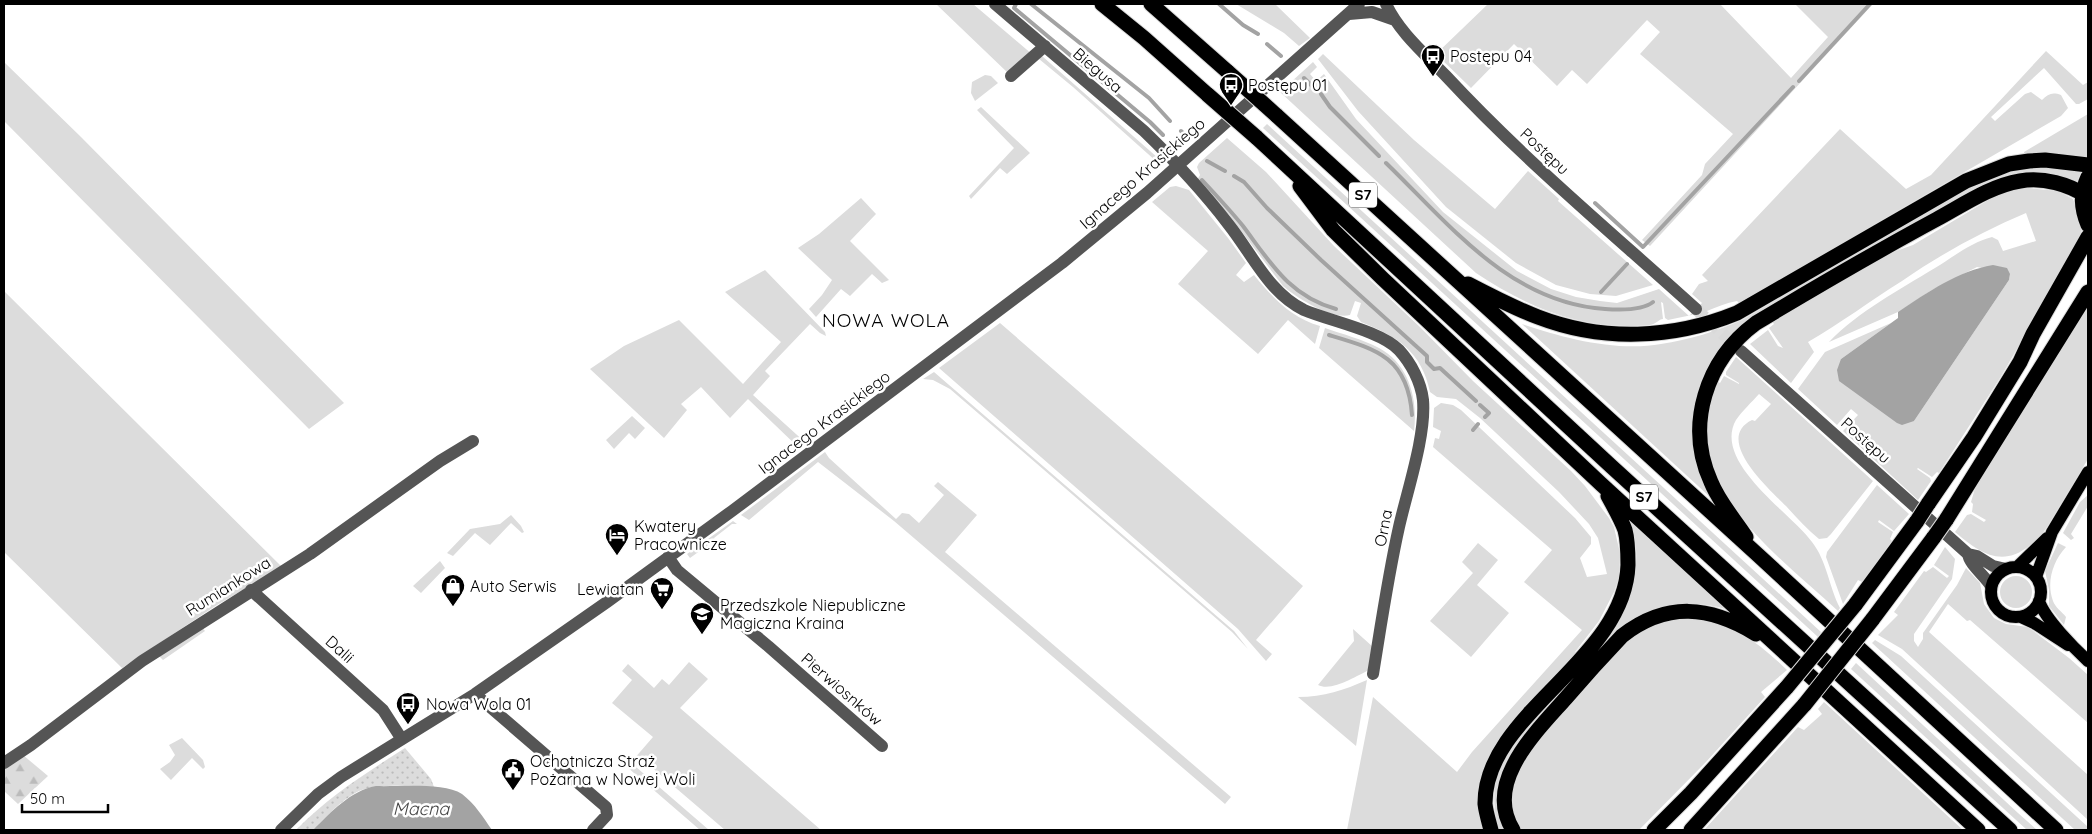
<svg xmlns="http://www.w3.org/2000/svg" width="2092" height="834" font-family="Quicksand,sans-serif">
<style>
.grass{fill:#dcdcdc}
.forest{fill:url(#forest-firs)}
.park{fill:url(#park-dots)}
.water{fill:#a3a3a3}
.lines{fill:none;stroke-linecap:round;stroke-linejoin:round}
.stream{stroke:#a3a3a3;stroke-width:4}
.minor-tunnel{stroke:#d9d9d9;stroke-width:12;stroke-dasharray:12 6;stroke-linecap:butt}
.major-casing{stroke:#dbdbdb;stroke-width:14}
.highway-casing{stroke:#dbdbdb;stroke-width:17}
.minor{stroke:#555;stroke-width:12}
.major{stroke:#000;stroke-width:12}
.highway{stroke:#000;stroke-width:15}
.highway-bridge-casing{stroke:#dbdbdb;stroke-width:17;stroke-linecap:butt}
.highway-bridge{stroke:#000;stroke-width:15}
.labels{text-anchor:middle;stroke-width:5;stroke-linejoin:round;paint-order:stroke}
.shield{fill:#fff;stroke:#4c4c4c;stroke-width:1}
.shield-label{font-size:15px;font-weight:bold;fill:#000}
.poi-label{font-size:16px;fill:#000;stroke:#fff;text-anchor:start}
.street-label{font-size:16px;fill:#000;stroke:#fff}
.water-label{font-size:18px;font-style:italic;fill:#444;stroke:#fff}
.quarter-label{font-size:19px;letter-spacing:1px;fill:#000;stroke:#fff}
</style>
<defs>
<pattern id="forest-firs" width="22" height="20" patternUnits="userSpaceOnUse" patternTransform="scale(1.25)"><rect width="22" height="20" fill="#dcdcdc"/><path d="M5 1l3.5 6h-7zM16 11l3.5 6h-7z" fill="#bbb"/></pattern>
<pattern id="park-dots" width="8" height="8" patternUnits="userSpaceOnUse" patternTransform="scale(1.25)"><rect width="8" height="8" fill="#dcdcdc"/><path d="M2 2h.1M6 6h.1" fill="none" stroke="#bbb" stroke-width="1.8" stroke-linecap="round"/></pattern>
</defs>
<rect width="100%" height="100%" fill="#fff"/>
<path class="grass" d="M936 4H973L1033 55 1009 74Z
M1236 4H1275L1310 38 1299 46 1284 33Z
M1488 4H1720L1791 78 1828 37 1795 4H1873L1650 246 1642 240 1702 175 1705 164 1733 134 1640 54 1660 32 1647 20 1587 84 1572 70 1557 86 1514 44 1471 88 1436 54Z
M2046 51 2083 85 2088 82V99L2079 104H2076L2044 68 1991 117 1995 121 2025 94 2031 92 2042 100C2048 94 2052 92 2061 95L2068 108 2061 116 1739 303 1737 301C1726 303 1717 307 1707 311 1694 315 1680 317 1668 320L1665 318 1663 303 1661 302 1663 319C1659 319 1656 324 1650 325 1585 331 1530 309 1476 273L1280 92 1313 62 1317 67 1310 74 1316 81 1324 74 1356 119 1443 212 1517 271 1551 289 1576 297 1600 301 1617 303 1659 289 1689 316 1702 303 1692 294 1699 284 1708 281 1702 275 1840 129 1906 189 1931 175Z
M1323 54 1414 140 1495 209 1528 171 1559 199 1558 201 1653 285 1616 296 1590 294 1556 285 1516 263 1446 207 1358 111 1318 59Z
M1042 56 1158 158 1157 162 1073 87 1039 59Z
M4 62 81 137 344 403 309 429 4 121Z
M985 75 991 76 998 83 975 101 971 93 972 82Z
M981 107 1030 153 1007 174 1000 168 971 199 969 196 1014 148 977 110Z
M2088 114V159L2024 155V152Z
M1267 124 1821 632 1818 637 1263 128Z
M1227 138 1266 172 1334 246 1420 327 1473 381 1571 471 1585 486 1609 518 1614 527 1620 553 1619 578 1614 592 1599 621 1575 652 1576 653 1506 733 1488 760 1484 770 1483 830H1347L1373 697 1457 772 1472 752 1582 630 1524 582 1552 550 1433 447 1435 438 1439 439 1441 431 1433 427 1434 408 1441 403 1453 405 1461 410 1575 518 1591 537V544L1580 558 1587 577 1607 574 1598 538 1589 524 1559 492 1480 418 1456 399 1437 397 1430 392C1422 352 1397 336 1361 322L1357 316 1361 303 1355 301 1350 315C1332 320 1297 298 1283 286L1229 215 1197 180 1200 175 1197 167 1199 163Z
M2029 165 2082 170 2077 182C2035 164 1997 177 1959 198L1726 343C1717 354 1708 365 1702 379 1687 416 1692 461 1712 495L1710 497 1522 324C1563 338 1617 352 1661 344 1689 340 1717 331 1742 320L1979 181Z
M1176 186 1189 190 1228 238 1246 263 1236 275 1244 282 1254 275C1273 298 1290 317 1320 326L1315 344 1288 320 1258 354 1178 284 1208 251 1152 202 1170 187Z
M2028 188 2058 191 2073 199 2082 224 2081 239 2000 378 1939 473 1937 472 1932 477 1918 468 1917 469 1930 478 1931 481 1918 500 1843 431 1858 415 1851 409 1837 425 1798 389 1825 352 1891 323 1841 359 1914 421 2009 280 2010 274 1977 267 1932 290 1898 312 1829 342C1859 311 1899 290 1935 268 1953 257 1972 242 1992 237L1998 240 2003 251 2036 241 2026 213C1983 231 1941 254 1902 281 1870 301 1841 323 1808 342L1814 352 1791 383 1750 344 1768 330 1778 346 1783 348 1769 328 1774 324 1771 320 1879 257 1913 245 1990 199 2011 190Z
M861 198 876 214 850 241 889 280 882 283 872 274 850 296 841 289 816 317 809 309 822 295 832 280 798 248 819 234Z
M765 270 825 332 826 336 820 333 810 324 765 371 770 376 753 395 807 444 800 449 748 399 730 418 701 387 681 404 687 410 664 438 590 369 624 346 679 320 743 384 781 342 725 292Z
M4 291 282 567 217 605 122 668 4 552Z
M2088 307V459L2047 527 2033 547 2030 545C2002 569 1978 552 1955 532L1967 515 1971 514 1984 522 1986 520 1972 512 1973 504 1971 502 1976 485Z
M1000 323 1303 586 1256 640 1272 654 1266 661 1238 629 939 368Z
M1325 328C1342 334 1362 339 1379 348 1409 364 1418 399 1414 431L1319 348Z
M1736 357 1873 481 1831 534 1827 538 1819 539C1807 529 1796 517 1786 506 1769 489 1713 439 1752 420L1755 421 1771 404 1759 394C1752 402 1742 411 1736 420 1712 462 1791 513 1812 542 1827 561 1829 587 1840 608L1838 611C1788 564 1706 506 1705 430 1704 415 1712 396 1716 381L1720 383 1724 376 1739 384V383L1726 375V372Z
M934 372 1234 631 1248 649 1232 632 950 389 933 380 923 379Z
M632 416 645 428 635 439 629 433 614 449 606 440Z
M825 452 829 458 896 519 902 513 909 514 919 523 944 495 934 486 938 482 977 515 945 552 1231 797 1225 804 894 521 818 462 749 520 741 515Z
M1877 485 1909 514 1894 531 1879 520 1878 522 1893 532 1890 539 1892 541 1862 582 1858 580 1843 604 1826 557 1827 552Z
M2088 495V506L2071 534 2074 538 2071 540 2063 533 2080 502Z
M511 515 521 526 524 532 522 533 511 523 490 545 475 533 453 556 447 553 470 529 500 524Z
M1628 518 1728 610C1690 597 1650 606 1620 630L1526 732C1514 749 1501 766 1499 788 1498 801 1504 817 1506 830H1498C1491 793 1493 779 1511 746L1614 627C1634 594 1645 555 1628 518Z
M733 521 737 524H732L714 538 715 540 690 558 687 554Z
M1478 543 1498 560 1477 585 1509 613 1471 657 1430 621 1473 573 1462 562Z
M2058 543 2066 547C2053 561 2046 582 2053 601 2055 607 2062 612 2066 617L2064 625 2049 606V590L2045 571Z
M1945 547 1955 559 1952 579 1914 634V641L1918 647 1923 639V633L1957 585 1966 568 1980 583 1984 604 1994 618 2006 624 2028 627 2069 658 2088 675V723L1970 620 1967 621 1948 604 1929 632 2088 775V820L1902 649 1878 635 1898 615 1894 612 1924 571 1926 572 1933 567 1947 578 1949 576 1934 565Z
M440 561 445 568 421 593 413 586Z
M2000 592a16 16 0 1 1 32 0a16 16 0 1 1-32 0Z
M1693 618C1734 624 1758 642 1787 670L1761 692 1765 697 1706 762 1639 830H1522C1491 784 1541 736 1569 704 1586 685 1603 666 1620 647L1637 633 1664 620Z
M201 626 205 631 163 660 158 655Z
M1353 629 1373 647 1369 670C1356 676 1332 692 1318 685L1354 641Z
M1875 640 1901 656 2088 827V830H2075L1872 643Z
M689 662 708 679 680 708 821 830H725L642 759 636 767 709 830H700L627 767 653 737 612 703 632 680 622 671 628 664 654 688 662 679 669 685Z
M1856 663 2018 813 2037 830H2027L1851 669Z
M1367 680 1356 746 1298 697C1324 697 1344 690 1367 680Z
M1824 702 1963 830H1704L1798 727 1804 730 1822 714 1818 709Z
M182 738 203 760 205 767 203 769 192 758 171 780 160 769 170 762 175 755 169 745Z"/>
<path class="forest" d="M23 755 48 776 18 804 4 791V767Z"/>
<path class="park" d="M405 748 431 779 434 787C414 786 374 783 357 792 340 801 326 817 313 830H296C328 797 366 773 405 748Z"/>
<path class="water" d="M1993 265 2007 268 2010 274 2009 280 1914 421 1902 425 1897 423 1839 381 1837 370 1841 359 1898 318V312C1928 292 1958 271 1993 265Z
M376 786C399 787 443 782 462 794 475 804 483 817 492 830H313C331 812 350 791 376 786Z"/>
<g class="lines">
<path class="stream" d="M1016 4 1014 8 1150 122 1163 135
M1031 4 1149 98 1170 121
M1219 4 1243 25 1258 34
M1267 44 1281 56
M1304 78 1313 87
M1799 81 1870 4
M1321 94 1330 107 1379 156
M1181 131 1188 138
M1207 161 1225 171
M1386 163C1449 224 1510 303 1605 309 1619 310 1642 311 1653 302
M1234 176 1244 182 1267 208 1321 260 1427 356V362L1434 369 1440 368 1476 401
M1202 180C1216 195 1230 210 1243 226 1270 262 1289 296 1336 309
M1595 203 1643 247 1793 87
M1601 292 1627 264
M1329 335C1376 349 1408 357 1412 415
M1480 405 1489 413 1485 417
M1473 430 1478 424"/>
<path class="minor-tunnel" d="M1696 309 1740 350"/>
<g class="major-casing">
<path id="major" d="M1991 592a25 25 0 1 1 50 0a25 25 0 1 1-50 0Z
M2017 567 2047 538
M2036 577 2052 532 2088 472
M2039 601C2045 619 2074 648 2088 661
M2021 617 2034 623 2068 645"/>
</g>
<g class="highway-casing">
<path id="highway" d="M1102 4 1144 38 1208 95
M1151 4 1228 72
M1276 115 1758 555 2056 830
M1256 137 1612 467 2010 830
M2088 177C2080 194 2081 208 2088 225
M1300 186 1333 230 1383 279 1601 484 1978 830
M1468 284C1491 296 1514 308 1538 317 1603 342 1673 339 1737 313L1966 181 2009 164 2029 161 2045 160 2088 165
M1928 504 1974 437 2020 362 2033 334 2088 237
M1946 520 2088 292
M1746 537C1735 520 1719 502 1711 482 1685 425 1706 360 1756 323 1816 287 1876 252 1937 219 1963 205 1990 186 2020 181 2043 177 2069 184 2088 197
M1855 605 1917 521
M1872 620 1934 537
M1491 830C1489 822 1486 813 1485 804 1484 713 1625 661 1628 565 1628 553 1628 541 1625 530 1621 519 1614 507 1608 496
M1513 830C1483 782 1537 731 1566 698 1584 677 1603 656 1622 636 1667 601 1710 606 1756 634
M1654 830 1691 793 1787 687
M1691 830 1805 704"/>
</g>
<path class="minor" d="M995 4 1144 131C1174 160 1203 191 1229 225 1252 254 1269 293 1304 310 1330 321 1381 331 1399 350 1411 363 1421 382 1423 400 1426 436 1407 491 1399 527 1388 576 1381 625 1373 674
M1386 4C1399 32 1425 54 1446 76 1524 160 1612 233 1696 309
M1349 14 1372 12 1395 20
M1011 76 1045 46
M1741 351 1968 554C1969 564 1985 576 1991 586
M1968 554 1977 556 1993 566 2006 569
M668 557 677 570 768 646 882 746
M251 590 383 710 401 738
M475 694 606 807 607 815 593 830
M4 763 31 745 142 661 310 554 440 461 473 441
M281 830 318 794 341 777 475 694 607 602 732 511 1062 263 1147 193 1359 4"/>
<use href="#major" class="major"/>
<use href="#highway" class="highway"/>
<g class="highway-bridge-casing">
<path id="highway-bridge" d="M1228 72 1276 115
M1208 95 1256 137
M1917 521 1928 504
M1934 537 1946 520
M1787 687 1855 605
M1805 704 1872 620"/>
</g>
<use href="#highway-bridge" class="highway-bridge"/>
</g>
<defs>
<g id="bus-pin" transform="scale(1.25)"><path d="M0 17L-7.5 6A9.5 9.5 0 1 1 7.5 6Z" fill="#000" stroke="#fff"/><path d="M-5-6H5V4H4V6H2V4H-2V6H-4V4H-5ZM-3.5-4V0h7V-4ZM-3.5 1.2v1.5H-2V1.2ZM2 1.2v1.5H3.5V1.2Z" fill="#fff"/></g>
<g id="hotel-pin" transform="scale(1.25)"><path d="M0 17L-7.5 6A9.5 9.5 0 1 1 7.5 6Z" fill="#000" stroke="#fff"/><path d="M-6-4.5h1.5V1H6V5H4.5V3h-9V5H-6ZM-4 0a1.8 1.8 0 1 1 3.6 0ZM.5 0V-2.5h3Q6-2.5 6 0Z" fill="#fff"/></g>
<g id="shop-pin" transform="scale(1.25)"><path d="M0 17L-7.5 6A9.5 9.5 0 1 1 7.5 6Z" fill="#000" stroke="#fff"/><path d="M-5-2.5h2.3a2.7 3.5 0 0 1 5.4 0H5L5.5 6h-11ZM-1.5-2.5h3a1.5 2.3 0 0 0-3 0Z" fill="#fff"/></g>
<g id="supermarket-pin" transform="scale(1.25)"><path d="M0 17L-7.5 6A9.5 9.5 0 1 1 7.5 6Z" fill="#000" stroke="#fff"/><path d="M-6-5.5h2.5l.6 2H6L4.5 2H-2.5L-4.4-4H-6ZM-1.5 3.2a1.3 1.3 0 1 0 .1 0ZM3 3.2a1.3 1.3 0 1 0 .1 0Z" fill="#fff"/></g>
<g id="school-pin" transform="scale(1.25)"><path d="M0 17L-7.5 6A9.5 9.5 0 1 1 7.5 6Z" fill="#000" stroke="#fff"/><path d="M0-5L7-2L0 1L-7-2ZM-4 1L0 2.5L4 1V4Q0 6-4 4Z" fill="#fff"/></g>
<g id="civic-pin" transform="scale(1.25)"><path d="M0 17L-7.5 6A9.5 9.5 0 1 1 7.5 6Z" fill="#000" stroke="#fff"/><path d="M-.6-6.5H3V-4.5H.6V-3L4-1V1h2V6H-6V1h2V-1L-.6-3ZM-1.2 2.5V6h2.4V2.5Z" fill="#fff"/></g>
</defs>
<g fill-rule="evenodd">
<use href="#bus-pin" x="1433" y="56"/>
<use href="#bus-pin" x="1231" y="85"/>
<use href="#hotel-pin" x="617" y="535"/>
<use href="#shop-pin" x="453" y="586"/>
<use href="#supermarket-pin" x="662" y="589"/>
<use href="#school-pin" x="702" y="614"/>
<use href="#bus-pin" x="408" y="704"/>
<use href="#civic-pin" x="513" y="770"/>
</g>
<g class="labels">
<g class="shield">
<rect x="1349" y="182.5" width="28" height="25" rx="4"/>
<rect x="1630" y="484.5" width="28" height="25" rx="4"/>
</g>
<g class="shield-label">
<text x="1363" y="200">S7</text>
<text x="1644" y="502">S7</text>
</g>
<g class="poi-label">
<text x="1450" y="62">Postępu 04</text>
<text x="1248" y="91">Postępu 01</text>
<text x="634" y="532">Kwatery<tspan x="634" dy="18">Pracownicze</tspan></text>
<text x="470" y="592">Auto Serwis</text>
<text x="644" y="595" text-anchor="end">Lewiatan</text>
<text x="720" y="611">Przedszkole Niepubliczne<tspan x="720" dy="18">Magiczna Kraina</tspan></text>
<text x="426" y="710">Nowa Wola 01</text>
<text x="530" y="767">Ochotnicza Straż<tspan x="530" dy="18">Pożarna w Nowej Woli</tspan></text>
</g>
<g class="street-label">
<text transform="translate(1098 70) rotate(41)" y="6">Biegusa</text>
<text transform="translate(1545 151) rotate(43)" y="6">Postępu</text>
<text transform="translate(1142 173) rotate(-41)" y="6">Ignacego Krasickiego</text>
<text transform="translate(824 422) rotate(-37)" y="6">Ignacego Krasickiego</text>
<text transform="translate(1866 440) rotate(42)" y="6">Postępu</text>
<text transform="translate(1383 528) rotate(-79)" y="6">Orna</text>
<text transform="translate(228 586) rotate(-32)" y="6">Rumiankowa</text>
<text transform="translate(340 649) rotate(42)" y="6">Dalii</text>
<text transform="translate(842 689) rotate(41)" y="6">Pierwiosnków</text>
</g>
<g class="water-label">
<text x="421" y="815">Macna</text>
</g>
<g class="quarter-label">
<text x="886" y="327">NOWA WOLA</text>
</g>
</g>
<rect width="2092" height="834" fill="none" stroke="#000000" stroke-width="10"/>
<path d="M22 804v8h86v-8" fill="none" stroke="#000000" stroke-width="2.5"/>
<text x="30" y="804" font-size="15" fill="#000000" stroke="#ffffff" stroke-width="4" paint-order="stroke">50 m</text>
</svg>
